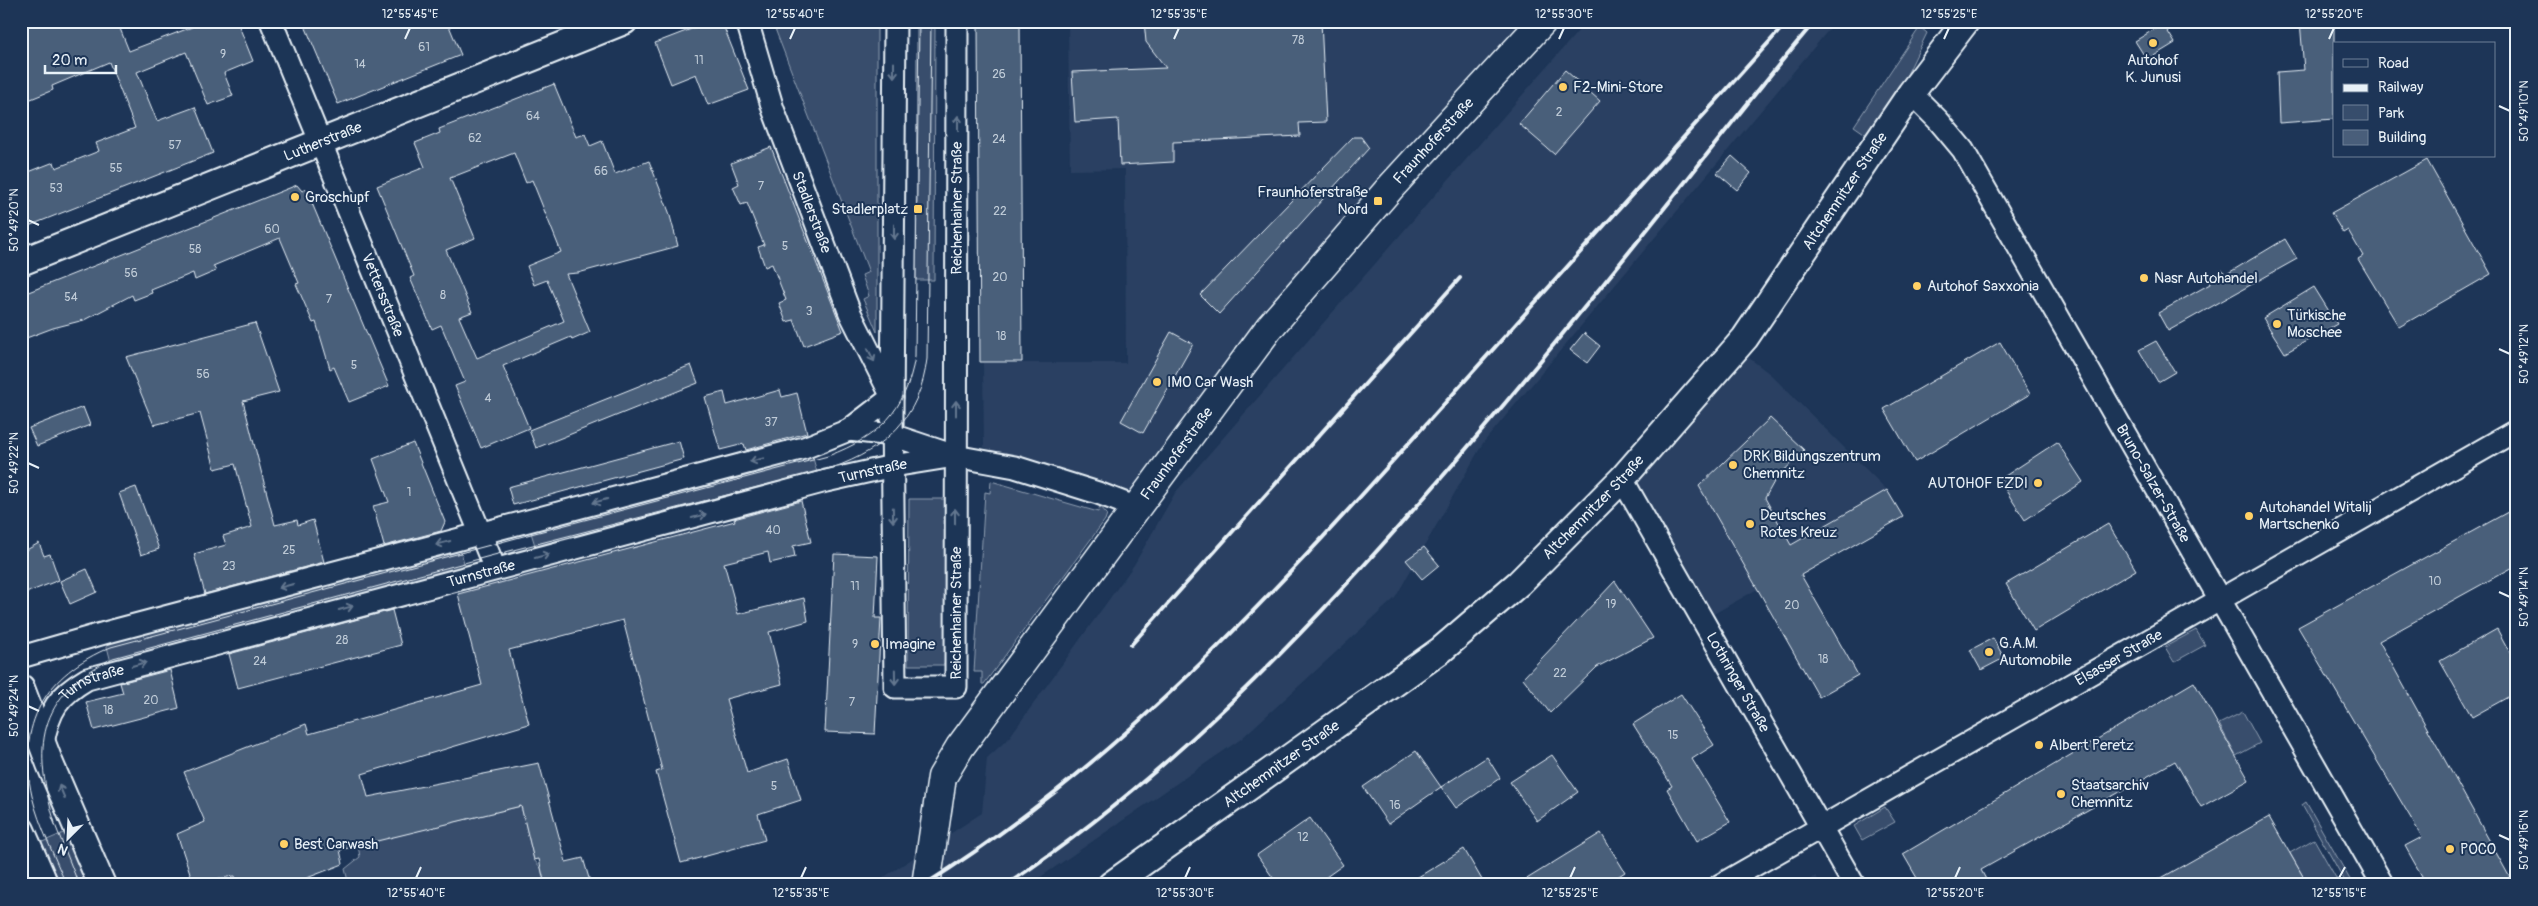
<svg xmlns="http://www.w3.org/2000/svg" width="2538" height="906" font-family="Pangolin,sans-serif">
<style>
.built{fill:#2a4162}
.green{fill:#374d6c;stroke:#909fb2}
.building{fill:#495e7a;stroke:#e8f1f8;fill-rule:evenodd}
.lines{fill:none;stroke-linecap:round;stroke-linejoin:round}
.minor-casing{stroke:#e8f1f8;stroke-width:25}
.tertiary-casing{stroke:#e8f1f8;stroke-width:30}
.secondary-casing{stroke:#e8f1f8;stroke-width:31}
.minor{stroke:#1d3557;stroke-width:21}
.tertiary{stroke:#1d3557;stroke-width:26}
.secondary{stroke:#1d3557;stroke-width:28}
.tram{stroke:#e8f1f8;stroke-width:1}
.rail{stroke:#e8f1f8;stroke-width:4}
.oneway{stroke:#64778f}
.ticks{fill:none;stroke:#e8f1f8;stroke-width:2}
.poi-dot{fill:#ffd166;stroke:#1d3557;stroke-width:2}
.labels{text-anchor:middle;stroke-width:4;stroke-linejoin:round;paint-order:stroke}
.number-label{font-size:12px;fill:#c0ccd8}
.poi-label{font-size:15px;fill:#e8f1f8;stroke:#1d3557;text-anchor:start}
.street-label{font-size:15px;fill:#e8f1f8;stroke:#1d3557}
.neatline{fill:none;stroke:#e8f1f8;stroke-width:2}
.ticks-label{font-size:12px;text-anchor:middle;fill:#e8f1f8}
</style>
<rect width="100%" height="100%" fill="#1d3557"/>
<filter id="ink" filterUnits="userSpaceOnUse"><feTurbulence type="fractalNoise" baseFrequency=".02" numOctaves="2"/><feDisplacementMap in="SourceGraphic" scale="10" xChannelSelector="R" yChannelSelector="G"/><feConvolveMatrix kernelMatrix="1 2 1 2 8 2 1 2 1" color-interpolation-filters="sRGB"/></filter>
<g filter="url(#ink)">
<path class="built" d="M1068 21H1543L1471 97 1137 508 1015 467 984 447 983 363H1126L1125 169 1070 170Z
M1587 21H1836L1483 443 1395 598 1241 739 1029 885H872L982 813 987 758 1008 739 1134 565 1175 493Z
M1736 348 1770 374 1887 490 1903 517 1826 561 1821 553 1703 620 1622 479Z
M1816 876 1821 885H1800Z"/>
<path class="green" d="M772 21H877V332L863 299 869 296 862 275 869 272Z
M917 21H935L934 280H916Z
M1920 27 1927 33 1899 91 1867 135 1854 126Z
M811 451 818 476 537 552 529 526Z
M991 481 1098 512 1100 506 1107 514 1105 520 984 684H982V672H974L985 492 990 493Z
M909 499H951L949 665H908Z
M459 545 466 570 112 666 105 639Z
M2196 630 2205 645 2174 662 2165 647Z
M2243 712 2260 743 2236 756 2219 724Z
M2306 802 2353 885H2347L2302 805Z
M521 806 534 860 541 868 545 885H349L345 869 360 857 358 845Z
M1885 807 1895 822 1862 840 1854 826Z
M68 831 89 885H56L40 843Z
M2314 839 2340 885H2308L2290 853Z"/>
<path class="building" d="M36 21H117L129 51 192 27 189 21H237L253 61 224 73 233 96 208 105 186 52 137 72 157 121 195 107 213 153 21 229V175L54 162 56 168 79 159 99 151 96 143 135 128 109 62 52 86 53 90 26 101 21 91V27Z
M303 21H447L461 55 338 104Z
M712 21 723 25 749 90 708 105 696 74 671 84 655 43Z
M978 21H1020L1022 362H980Z
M1144 21H1321L1326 122 1299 123 1300 136 1173 142V162L1120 165 1118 119 1075 122 1072 72 1166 68 1146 42Z
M2300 21H2334V119L2279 123 2277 72 2304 70Z
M2163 24 2175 43 2147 60 2135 41Z
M1565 70 1600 101 1554 154 1519 124Z
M554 84 576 137 585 134 590 146 602 141 615 174 649 161 669 212 678 246 578 273 566 274 590 332 572 340 571 337 503 366 529 428 481 448 455 386 465 382 441 325 432 329 410 278 414 276 377 186 425 167 415 143 440 133 439 129ZM514 153 526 183 532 180 561 252 527 266 534 285 547 280 564 321 477 358 459 317 472 312 446 250 475 238 450 178Z
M1353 137H1361L1369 148 1219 314 1200 295Z
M771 147 843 331 804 346 794 320 786 322 779 303 786 300 772 264 765 267 758 247 764 245 747 203 741 205 733 187 739 184 731 163Z
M1732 156 1751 173 1737 190 1717 173Z
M2427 160 2491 274 2399 327 2358 259 2363 256 2348 230 2343 233 2331 213Z
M297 185 302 191 306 189 389 386 349 402 334 367 330 369 316 322 313 323 296 284 299 283 280 238 213 266 216 271 195 280 193 273 151 290 152 293 134 300 132 295 84 320 53 328 21 340V295Z
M2285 239 2297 259 2168 331 2158 313 2210 284 2208 279 2223 270 2225 275Z
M2314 287 2337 324 2285 353 2263 318Z
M255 323 279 392 243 401 275 525 297 520 298 525 313 520 324 562 205 594 194 554 226 545 223 536 252 527 235 464 215 469 200 413 154 425 126 357Z
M1171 332 1193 344 1143 433 1121 421Z
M1584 333 1600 346 1587 363 1570 350Z
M2156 341 2175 372 2158 382 2139 350Z
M2000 342 2030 394 1915 462 1884 409Z
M691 365 698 383 536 448 529 430Z
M780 390 782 397 797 393 807 433 746 450 744 444 720 450 705 397 724 392 727 405Z
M83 407 90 425 37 446 29 428Z
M1770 418 1804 450 1775 480 1765 498 1791 545 1887 490 1903 517 1801 575 1858 675 1819 697 1699 486Z
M679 441 684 459 513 505 508 487Z
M2057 442 2083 482 2025 520 1999 480Z
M413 443 445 522 441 531 384 546 373 506 389 502 373 459Z
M136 487 159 549 141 555 119 493Z
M801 501 811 542 793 546 795 557 770 563 768 552 724 563 738 614 804 598 808 621 769 632 782 684 726 699 747 773 788 759 801 800 758 814 765 840 681 863 656 772 662 770 623 620 509 650 529 724 362 774 368 797 539 763 566 862 583 858 591 885H545L539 859 534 860 521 806 340 850 343 864 289 885H237L235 876 193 882 177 834 205 822 184 772 306 724 309 734 482 685 458 594 735 521 734 519Z
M2517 507V565L2379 641 2514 885H2427L2405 846 2422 837 2298 627Z
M2108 524 2136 570 2034 631 2006 584Z
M39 543 44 556 50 554 59 580 21 595V553Z
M1424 547 1439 565 1422 579 1406 560Z
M834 554 878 556 875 618H881L875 734 825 732Z
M87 569 97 592 70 604 60 581Z
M1615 581 1653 638 1597 667 1550 713 1523 678Z
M392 610 401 645 238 688 229 654Z
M2497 629 2510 653 2517 649V692L2472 717 2440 661Z
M1993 638 2004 658 1981 670 1970 650Z
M170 670 179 708 94 730 86 702 123 693 120 683Z
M2194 682 2249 780 2201 807 2175 761 1981 870 1989 885H1921L1903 854Z
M1681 694 1714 745 1692 759 1730 822 1697 841 1667 789 1672 786 1633 724Z
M1416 751 1441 787 1388 824 1363 787Z
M1552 755 1578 792 1537 821 1510 782Z
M1487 757 1500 778 1456 808 1441 787Z
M2269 817 2308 885H2149Z
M1310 818 1343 865 1315 885H1278L1257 855Z
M1601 833 1625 872 1605 885H1517Z
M1464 849 1485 885H1405Z"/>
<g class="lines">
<g class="minor-casing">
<g id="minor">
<path id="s1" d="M271 21 495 569"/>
<path id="s2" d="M747 21 773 109 850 313 890 393"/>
<path id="s3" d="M895 21 892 416 895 687H956L957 21"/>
<path id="s4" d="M1911 93 1938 120 1963 150 2383 885"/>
<path d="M849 430 892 435 955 456 1015 467 1098 493 1137 508"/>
<path id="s5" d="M1622 479 1854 885"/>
<path d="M21 657 108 632 804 448 849 430 892 397"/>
<path id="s6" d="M43 743C49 710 58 696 87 679L826 481 893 466 955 456"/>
<path id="s7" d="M1720 885 2517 430"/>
</g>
</g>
<g class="tertiary-casing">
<g id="tertiary">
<path id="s8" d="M21 262 624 21"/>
<path d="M21 688 50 764 102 885"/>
<path d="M21 830 45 885"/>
<path id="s9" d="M1111 885 1441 650 1519 583 1622 479 1745 338 1911 93 1966 21"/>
</g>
</g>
<g class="secondary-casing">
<g id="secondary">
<path id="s10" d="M926 885 942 777 960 747 1269 328 1390 188 1543 21"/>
</g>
</g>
<use href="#minor" class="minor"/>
<use href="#tertiary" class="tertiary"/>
<use href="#secondary" class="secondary"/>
<path class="tram" d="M52 817 79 885
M55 823C32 748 36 696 113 658L490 556 832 468C886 449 920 417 927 359L931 21
M66 885C55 856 39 826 32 796 16 724 45 674 111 647L531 534 828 456C880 436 905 412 915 357L919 21"/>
<path class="rail" d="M1131 645 1460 278
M924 885C1122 761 1272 595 1426 424 1546 290 1666 155 1788 21
M1006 885C1166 779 1303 637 1429 492 1505 405 1578 316 1650 226 1705 158 1758 88 1815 21"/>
</g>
<defs><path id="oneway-shaft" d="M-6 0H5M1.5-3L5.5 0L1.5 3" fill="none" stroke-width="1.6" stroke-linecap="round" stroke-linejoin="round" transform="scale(1.25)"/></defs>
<g class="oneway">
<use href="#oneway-shaft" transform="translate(894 70) rotate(90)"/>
<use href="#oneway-shaft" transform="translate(958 123) rotate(-90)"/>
<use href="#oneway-shaft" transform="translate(894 232) rotate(90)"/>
<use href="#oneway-shaft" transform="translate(871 355) rotate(63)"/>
<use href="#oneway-shaft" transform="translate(956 408) rotate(-90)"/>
<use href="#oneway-shaft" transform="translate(757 460) rotate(166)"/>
<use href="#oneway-shaft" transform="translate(600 501) rotate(165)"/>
<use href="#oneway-shaft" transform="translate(893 515) rotate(89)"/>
<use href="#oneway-shaft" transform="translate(699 516) rotate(-15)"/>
<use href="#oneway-shaft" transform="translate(955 516) rotate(-90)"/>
<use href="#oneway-shaft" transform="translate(443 543) rotate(165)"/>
<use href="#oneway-shaft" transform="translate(542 556) rotate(-15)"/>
<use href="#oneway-shaft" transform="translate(286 586) rotate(165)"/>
<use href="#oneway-shaft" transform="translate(346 608) rotate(-15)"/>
<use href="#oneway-shaft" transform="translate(139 664) rotate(-15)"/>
<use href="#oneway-shaft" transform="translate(895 677) rotate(89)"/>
<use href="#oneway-shaft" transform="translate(62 792) rotate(-113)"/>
</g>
</g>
<path class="ticks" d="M405 39 410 28M790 39 795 28M1174 39 1179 28M1559 39 1564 28M1944 39 1949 28M2329 39 2334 28M2499 106 2510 111M28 220 39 225M2499 349 2510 354M28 463 39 468M2499 592 2510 597M28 706 39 711M2499 835 2510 840M416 878 421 867M801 878 806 867M1185 878 1190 867M1570 878 1575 867M1955 878 1960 867M2339 878 2345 867"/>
<g class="poi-dot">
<circle cx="2153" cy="43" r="5"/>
<circle cx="1563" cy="87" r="5"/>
<circle cx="295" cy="197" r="5"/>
<rect x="1373" y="196" width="10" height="10" rx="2.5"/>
<rect x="913" y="204" width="10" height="10" rx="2.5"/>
<circle cx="2144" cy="278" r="5"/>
<circle cx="1917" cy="286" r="5"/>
<circle cx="2277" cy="324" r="5"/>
<circle cx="1157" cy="382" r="5"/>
<circle cx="1733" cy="465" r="5"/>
<circle cx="2038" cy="483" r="5"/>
<circle cx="2249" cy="516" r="5"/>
<circle cx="1750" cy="524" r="5"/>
<circle cx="875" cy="644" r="5"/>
<circle cx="1989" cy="652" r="5"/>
<circle cx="2039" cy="745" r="5"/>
<circle cx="2061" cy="794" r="5"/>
<circle cx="284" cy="844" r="5"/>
<circle cx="2450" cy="849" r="5"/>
</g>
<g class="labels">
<g class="number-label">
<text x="1298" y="44">78</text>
<text x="424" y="51">61</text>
<text x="223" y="58">9</text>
<text x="699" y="64">11</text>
<text x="360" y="68">14</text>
<text x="999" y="78">26</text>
<text x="1559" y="116">2</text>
<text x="533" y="120">64</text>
<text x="475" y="142">62</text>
<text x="999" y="143">24</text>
<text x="175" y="149">57</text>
<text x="116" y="172">55</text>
<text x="601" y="175">66</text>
<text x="761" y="190">7</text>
<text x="56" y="192">53</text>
<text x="1000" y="215">22</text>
<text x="272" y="233">60</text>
<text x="785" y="250">5</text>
<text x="195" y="253">58</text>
<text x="131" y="277">56</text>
<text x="1000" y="281">20</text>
<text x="443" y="299">8</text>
<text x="71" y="301">54</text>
<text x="329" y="303">7</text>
<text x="809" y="315">3</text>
<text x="1001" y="340">18</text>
<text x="354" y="369">5</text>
<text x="203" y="378">56</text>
<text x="488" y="402">4</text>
<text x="771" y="426">37</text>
<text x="409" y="496">1</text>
<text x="773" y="534">40</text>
<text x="289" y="554">25</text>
<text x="229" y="570">23</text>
<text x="2435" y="585">10</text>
<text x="855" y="590">11</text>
<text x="1611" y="608">19</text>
<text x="1792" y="609">20</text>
<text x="342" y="644">28</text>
<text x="855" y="648">9</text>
<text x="1823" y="663">18</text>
<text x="260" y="665">24</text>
<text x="1560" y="677">22</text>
<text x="151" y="704">20</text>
<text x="852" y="706">7</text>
<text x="108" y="714">18</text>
<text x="1673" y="739">15</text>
<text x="774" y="790">5</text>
<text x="1395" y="809">16</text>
<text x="1303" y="841">12</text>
</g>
<g class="poi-label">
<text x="2153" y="65" text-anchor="middle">Autohof<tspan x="2153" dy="17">K. Junusi</tspan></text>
<text x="1573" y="92">F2-Mini-Store</text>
<text x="1368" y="197" text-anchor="end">Fraunhoferstraße<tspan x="1368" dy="17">Nord</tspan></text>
<text x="305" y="202">Groschupf</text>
<text x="908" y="214" text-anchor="end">Stadlerplatz</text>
<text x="2154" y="283">Nasr Autohandel</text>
<text x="1927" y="291">Autohof Saxxonia</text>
<text x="2287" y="320">Türkische<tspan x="2287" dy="17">Moschee</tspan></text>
<text x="1167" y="387">IMO Car Wash</text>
<text x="1743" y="461">DRK Bildungszentrum<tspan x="1743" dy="17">Chemnitz</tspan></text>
<text x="2028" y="488" text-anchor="end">AUTOHOF EZDI</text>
<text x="2259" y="512">Autohandel Witalij<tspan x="2259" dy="17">Martschenko</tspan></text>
<text x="1760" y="520">Deutsches<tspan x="1760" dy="17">Rotes Kreuz</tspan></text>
<text x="1999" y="648">G.A.M.<tspan x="1999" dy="17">Automobile</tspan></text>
<text x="885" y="649">Imagine</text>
<text x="2049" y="750">Albert Peretz</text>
<text x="2071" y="790">Staatsarchiv<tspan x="2071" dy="17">Chemnitz</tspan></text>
<text x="294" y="849">Best Carwash</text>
<text x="2460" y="854">POCO</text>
</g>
<g class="street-label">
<text dy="5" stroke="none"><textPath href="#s10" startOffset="914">Fraunhoferstraße</textPath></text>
<text dy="5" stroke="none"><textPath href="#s8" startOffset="325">Lutherstraße</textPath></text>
<text dy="5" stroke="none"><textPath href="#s9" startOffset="1019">Altchemnitzer Straße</textPath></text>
<text dy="5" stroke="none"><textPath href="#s3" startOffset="1206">Reichenhainer Straße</textPath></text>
<text dy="5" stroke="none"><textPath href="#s2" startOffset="202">Stadlerstraße</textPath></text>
<text dy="5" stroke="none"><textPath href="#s1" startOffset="296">Vettersstraße</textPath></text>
<text dy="5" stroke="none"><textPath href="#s10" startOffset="509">Fraunhoferstraße</textPath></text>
<text dy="5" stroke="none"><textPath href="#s6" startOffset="894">Turnstraße</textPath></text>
<text dy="5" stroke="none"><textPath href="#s4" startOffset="461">Bruno-Salzer-Straße</textPath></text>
<text dy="5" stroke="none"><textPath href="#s9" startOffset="614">Altchemnitzer Straße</textPath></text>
<text dy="5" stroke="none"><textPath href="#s6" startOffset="489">Turnstraße</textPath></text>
<text dy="5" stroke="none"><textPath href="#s3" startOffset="801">Reichenhainer Straße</textPath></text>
<text dy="5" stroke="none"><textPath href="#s7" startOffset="459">Elsasser Straße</textPath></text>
<text dy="5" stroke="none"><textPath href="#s5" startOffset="234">Lothringer Straße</textPath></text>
<text dy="5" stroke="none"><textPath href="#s6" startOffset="84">Turnstraße</textPath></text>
<text dy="5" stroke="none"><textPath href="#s9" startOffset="209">Altchemnitzer Straße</textPath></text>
</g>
</g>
<rect width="2538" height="906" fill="none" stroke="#1d3557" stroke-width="55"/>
<rect x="2333" y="42" width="162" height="115" fill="#1d3557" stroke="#6e8097"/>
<rect x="2343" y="59" width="25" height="8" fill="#1d3557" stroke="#6e8097"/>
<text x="2378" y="68" font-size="15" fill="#e8f1f8">Road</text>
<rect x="2343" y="84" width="25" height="8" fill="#e8f1f8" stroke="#6e8097"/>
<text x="2378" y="92" font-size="15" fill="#e8f1f8">Railway</text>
<rect x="2343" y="105" width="25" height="15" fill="#374d6c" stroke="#6e8097"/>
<text x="2378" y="118" font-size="15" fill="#e8f1f8">Park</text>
<rect x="2343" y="130" width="25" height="15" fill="#495e7a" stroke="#6e8097"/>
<text x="2378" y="142" font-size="15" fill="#e8f1f8">Building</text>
<g transform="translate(68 838) rotate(204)" stroke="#1d3557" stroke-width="4" paint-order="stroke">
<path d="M0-4L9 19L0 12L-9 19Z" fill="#e8f1f8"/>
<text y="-8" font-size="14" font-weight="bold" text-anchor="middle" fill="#e8f1f8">N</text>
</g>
<path d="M45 65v8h71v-8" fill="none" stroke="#e8f1f8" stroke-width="2.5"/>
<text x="52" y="65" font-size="15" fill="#e8f1f8" stroke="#1d3557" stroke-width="4" paint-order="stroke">20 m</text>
<rect x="28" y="28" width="2482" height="850" class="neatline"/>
<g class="ticks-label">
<text x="410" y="18">12°55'45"E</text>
<text x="795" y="18">12°55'40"E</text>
<text x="1179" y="18">12°55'35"E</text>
<text x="1564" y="18">12°55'30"E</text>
<text x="1949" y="18">12°55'25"E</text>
<text x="2334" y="18">12°55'20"E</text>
<text transform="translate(2524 111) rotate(-90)" y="4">50°49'10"N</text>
<text transform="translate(14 220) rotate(-90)" y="4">50°49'20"N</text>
<text transform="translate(2524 354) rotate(-90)" y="4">50°49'12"N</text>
<text transform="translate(14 463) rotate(-90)" y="4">50°49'22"N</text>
<text transform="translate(2524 597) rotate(-90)" y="4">50°49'14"N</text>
<text transform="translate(14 706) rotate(-90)" y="4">50°49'24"N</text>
<text transform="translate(2524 840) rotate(-90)" y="4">50°49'16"N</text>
<text x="416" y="897">12°55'40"E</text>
<text x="801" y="897">12°55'35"E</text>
<text x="1185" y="897">12°55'30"E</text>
<text x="1570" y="897">12°55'25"E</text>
<text x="1955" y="897">12°55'20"E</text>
<text x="2339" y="897">12°55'15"E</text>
</g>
</svg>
